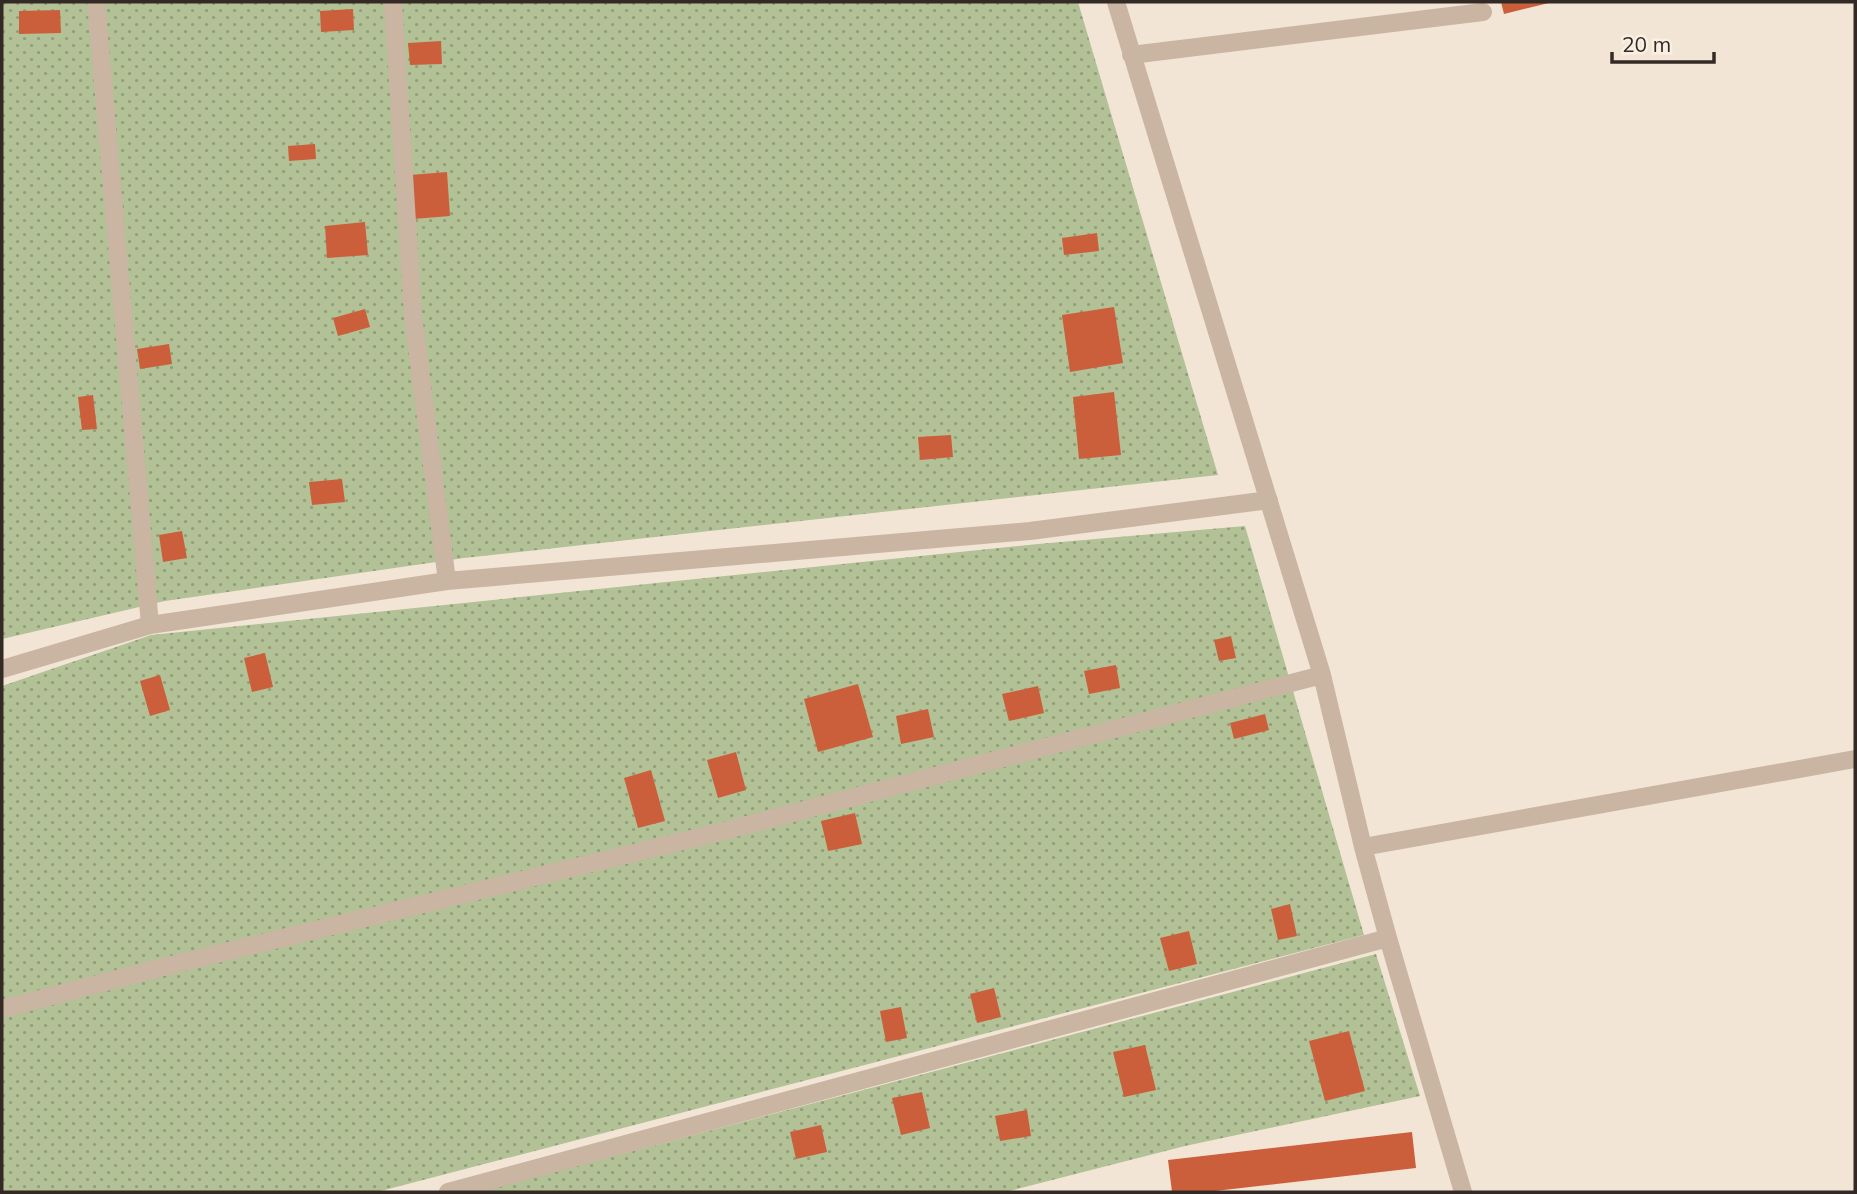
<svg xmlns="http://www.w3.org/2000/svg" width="1857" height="1194" font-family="Mulish,sans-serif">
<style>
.park{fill:url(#park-dots)}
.building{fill:#cb5f3b}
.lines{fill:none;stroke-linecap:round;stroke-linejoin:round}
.minor{stroke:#cab5a2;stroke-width:18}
</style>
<defs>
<pattern id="park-dots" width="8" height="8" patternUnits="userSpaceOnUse" patternTransform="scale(1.75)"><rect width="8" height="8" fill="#b2c196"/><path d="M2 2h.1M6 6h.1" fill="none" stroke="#929d7a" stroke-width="1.8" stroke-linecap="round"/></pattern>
</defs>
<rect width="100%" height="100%" fill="#f2e5d6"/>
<path class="park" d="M2 2H1078L1218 475 464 558 165 601 2 639Z
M1245 526 1364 935 377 1192H2V686L151 635 1038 544Z
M1376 954 1420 1096 1185 1146 1005 1192H478Z"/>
<path class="building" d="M1501 2H1549V3L1504 14Z
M353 9 354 30 321 32 320 11Z
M60 10 61 33 19 34V11Z
M441 41 442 64 410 65 408 43Z
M315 144 316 159 289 161 288 146Z
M447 172 450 216 413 219 410 175Z
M365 222 368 255 327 258 325 226Z
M1097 233 1099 251 1064 255 1062 238Z
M1114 307 1123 363 1070 372 1062 315Z
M365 309 370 327 338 336 333 318Z
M169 344 172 364 140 369 137 349Z
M1114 392 1121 455 1079 459 1073 397Z
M93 395 97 429 82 430 78 397Z
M951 435 953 457 920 460 918 437Z
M342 479 345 502 312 505 309 482Z
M182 531 187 558 163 562 159 535Z
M1231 636 1236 658 1219 661 1214 640Z
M265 653 273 687 252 692 244 658Z
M1116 665 1120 688 1089 694 1084 671Z
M160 675 170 710 150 716 140 681Z
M858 684 873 737 818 752 804 699Z
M1038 686 1044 713 1009 721 1002 694Z
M928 709 934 737 901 744 896 716Z
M1265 714 1269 730 1234 739 1230 723Z
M736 752 746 790 718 798 707 760Z
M651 770 665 821 638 828 624 778Z
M855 813 862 844 828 851 821 821Z
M1290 904 1297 936 1278 940 1271 909Z
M1189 931 1197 964 1169 971 1160 938Z
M994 988 1001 1017 977 1023 970 994Z
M901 1007 907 1038 886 1042 880 1011Z
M1349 1031 1365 1091 1325 1101 1309 1041Z
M1145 1045 1156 1090 1124 1097 1113 1052Z
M922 1092 930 1128 901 1135 892 1098Z
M1027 1110 1031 1136 1000 1141 995 1116Z
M821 1125 827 1152 796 1159 790 1132Z
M1412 1132 1416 1168 1206 1192H1172L1168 1160Z"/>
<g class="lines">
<path class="minor" d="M96 2 150 625
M393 2 413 316 447 581
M1116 2 1322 675 1363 847 1388 938 1463 1192
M1131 55 1483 12
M2 669 150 625 447 581 1030 531 1269 500
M1363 847 1855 759
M2 1009 163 967 716 833 1322 675
M448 1192 1388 938"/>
</g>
<rect width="1857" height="1194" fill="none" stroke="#342a25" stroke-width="7"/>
<path d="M1612 52v10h102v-10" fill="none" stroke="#342a25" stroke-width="3.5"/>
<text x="1622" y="52" font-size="21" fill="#342a25" stroke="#f9efe2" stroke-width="5" paint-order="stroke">20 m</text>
</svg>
